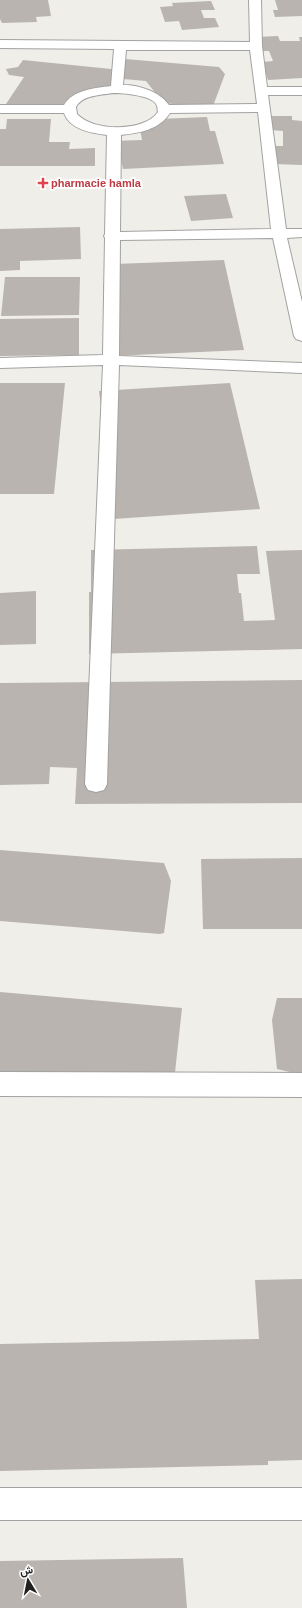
<svg xmlns="http://www.w3.org/2000/svg" width="302" height="1608" font-family="Helvetica,Vazirmatn,sans-serif">
<style>
.building{fill:#b9b4af}
.lines{fill:none;stroke-linecap:round;stroke-linejoin:round}
.minor-casing{stroke:#a2a2a2;stroke-width:2}
.minor{fill:#fff;fill-rule:evenodd}
.health-dot{fill:#e0444e;stroke:#fff;stroke-width:1.5}
.labels{text-anchor:middle;stroke-width:4;stroke-linejoin:round;paint-order:stroke}
.far-health-label{font-size:11px;font-weight:bold;fill:#be3a42;stroke:#fff;text-anchor:start}
</style>
<rect width="100%" height="100%" fill="#f0eee9"/>
<path class="building" d="M0 0H48L51 16 36 17 37 22 2 23 0 19Z
M275 0H302V16L275 17 273 10H278Z
M211 1 215 10H201L204 18H215L219 27 182 30 179 21 165 22 160 7 173 6 172 3Z
M278 36 280 41H300L299 37H302V78L268 80 262 62 273 61 269 51H261L257 37Z
M125 59 219 67 225 74 213 106 205 107 163 103 146 81 123 79 110 89 82 93 72 110 6 104 24 77 9 75 6 69 18 67 23 60 111 69 121 68Z
M269 116H292V120L302 121V165L274 164V146H283V131L270 130Z
M207 117 210 131H215L224 164 123 169 120 154 112 141 142 140 139 123 159 122 158 119Z
M7 119H51L49 142H70L69 149 95 148V166H0V129H6Z
M226 194 233 218 191 221 184 196Z
M80 227 81 259 20 261V270L0 271V229Z
M224 260 244 350 112 356 103 284 116 283 114 264Z
M5 277H80L79 315 1 316Z
M79 318V355L0 356V319Z
M0 383H65L54 494H0Z
M230 383 260 509 114 519 108 457 99 391Z
M257 546 260 574H237L239 593H241L244 621 275 620 266 551 302 550V649L89 654V592H91V550Z
M36 591V644L0 645V593Z
M302 680V803L75 804 77 768 50 767 49 784 0 785V683Z
M0 850 164 863 171 881 164 933 160 934 0 921Z
M302 858V929H203L201 859Z
M0 992 182 1008 173 1091 0 1075Z
M277 998H302V1075L277 1069 272 1020Z
M302 1279V1460L268 1461V1465L0 1471V1344L259 1339 255 1280Z
M183 1558 187 1608H0V1561Z"/>
<g class="lines">
<g class="minor-casing">
<path id="minor" d="M249 0H261L262 46 267 87H302V95H268L286 229H302V237L287 238 302 302V341L296 339 294 336 273 238 120 240 119 356 302 363V373L119 365 107 784 104 790 96 792 88 790 85 784 103 365 0 368V358L103 355 105 238 104 236 105 234 107 135C92 133 70 130 64 113H0V105H64C73 90 94 88 111 86L114 49 0 48V40L250 42ZM126 50H250L257 104 169 105C160 92 140 85 123 85ZM113 93C122 93 154 95 157 106 158 108 157 110 158 112 145 132 93 132 77 114L76 107C82 95 101 95 113 93ZM258 112 271 229 120 232 121 135C139 133 159 130 170 113Z
M0 1072 302 1073V1097L0 1096Z
M0 1488H302V1520H0Z"/>
</g>
<use href="#minor" class="minor"/>
</g>
<path class="health-dot" d="M41 177h4v4h4v4h-4v4h-4v-4h-4v-4h4z"/>
<g class="labels">
<g class="far-health-label">
<text x="51" y="187">pharmacie hamla</text>
</g>
</g>
<g transform="translate(28 1580) rotate(350)" stroke="#ffffff" stroke-width="3" paint-order="stroke">
<path d="M0-3L7 15L0 10L-7 15Z" fill="#212121"/>
<text y="-6" font-size="11" font-weight="bold" text-anchor="middle" fill="#212121">ش</text>
</g>
</svg>
